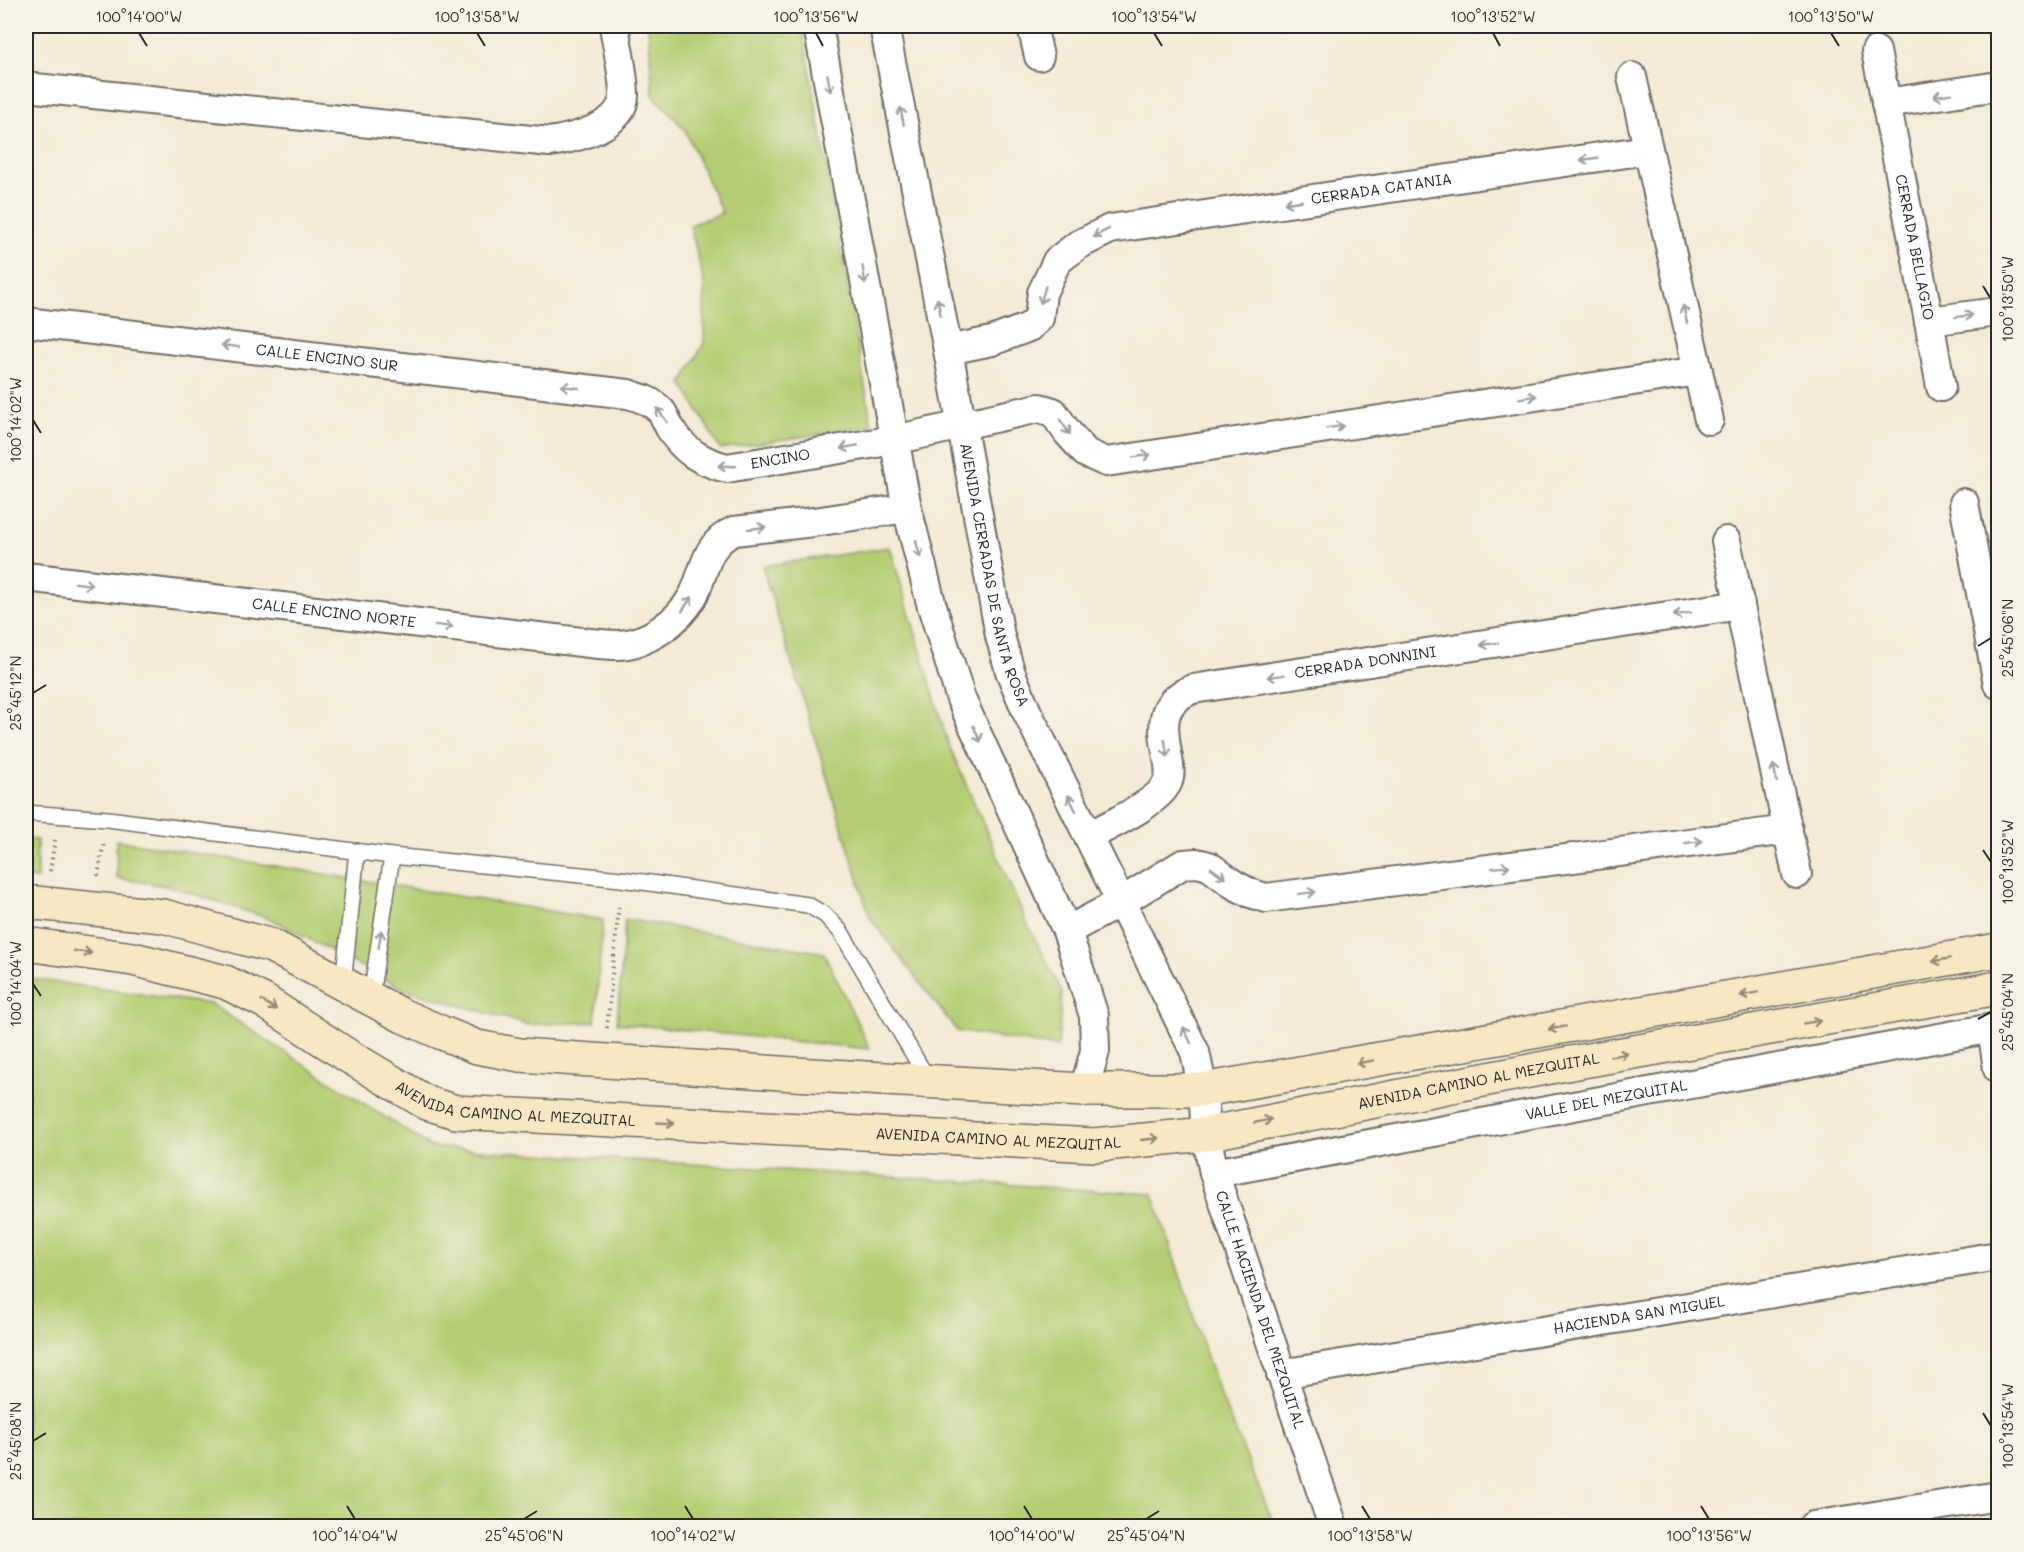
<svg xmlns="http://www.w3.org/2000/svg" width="2024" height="1552" font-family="Mali,sans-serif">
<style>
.green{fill:#b4cd72;stroke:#707c4e;stroke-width:1.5}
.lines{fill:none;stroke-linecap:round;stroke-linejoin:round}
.lane-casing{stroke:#716e66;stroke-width:18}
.street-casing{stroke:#716e66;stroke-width:32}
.secondary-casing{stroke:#716e66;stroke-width:36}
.path{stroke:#716e66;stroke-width:4;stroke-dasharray:1.5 4.5;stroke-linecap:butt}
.lane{stroke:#fff;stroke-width:15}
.street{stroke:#fff;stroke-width:28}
.secondary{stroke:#f9e7c3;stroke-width:33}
.oneway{stroke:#a0a0a0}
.oneway2{stroke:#928977}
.ticks{fill:none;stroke:#2b2b2b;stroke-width:2}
.labels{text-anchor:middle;stroke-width:5;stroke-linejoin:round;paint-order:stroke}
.street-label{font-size:15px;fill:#2b2b2b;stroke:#f7f3e8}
.neatline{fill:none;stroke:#2b2b2b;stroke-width:2}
.ticks-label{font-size:15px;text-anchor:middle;fill:#2b2b2b}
</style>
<rect width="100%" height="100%" fill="#f7f3e8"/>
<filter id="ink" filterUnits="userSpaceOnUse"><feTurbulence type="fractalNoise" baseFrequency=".0167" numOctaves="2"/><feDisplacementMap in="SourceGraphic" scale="12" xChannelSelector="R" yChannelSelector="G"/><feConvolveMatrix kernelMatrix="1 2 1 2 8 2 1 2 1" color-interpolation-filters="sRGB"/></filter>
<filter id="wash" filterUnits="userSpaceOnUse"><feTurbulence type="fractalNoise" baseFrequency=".008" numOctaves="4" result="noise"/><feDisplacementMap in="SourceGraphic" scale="24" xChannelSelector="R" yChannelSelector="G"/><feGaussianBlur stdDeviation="1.35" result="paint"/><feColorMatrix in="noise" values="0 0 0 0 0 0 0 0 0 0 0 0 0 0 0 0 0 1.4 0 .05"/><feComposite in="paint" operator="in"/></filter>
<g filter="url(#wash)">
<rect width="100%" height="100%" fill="#f4ead5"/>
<path class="green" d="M648 26H802L872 426 720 449 682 383 704 343V282L690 225 722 213 685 130 653 95Z
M890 547 948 743 1026 921 1062 992 1058 1047 957 1031 870 918 762 566Z
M26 839 37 840V879L26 878Z
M116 840 603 920 595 1022 528 1025 404 989 273 920 172 887 117 878Z
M625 919 824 953 870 1049 617 1023Z
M26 978 211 1004 431 1147 1153 1194 1217 1387 1275 1526H26Z"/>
</g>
<g filter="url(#ink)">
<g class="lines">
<g class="lane-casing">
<path id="lane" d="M26 813 108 819 392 856 621 879 808 905 825 915 841 932 929 1081
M343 984 357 851
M371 997 392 856"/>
</g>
<g class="street-casing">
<g id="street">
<path d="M818 26 907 508 931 603 961 699 1067 931 1094 1016 1095 1051 1084 1090"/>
<path id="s1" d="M884 26 948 350 1000 636 1010 671 1026 710 1195 1052 1203 1090 1206 1134 1214 1173 1333 1526"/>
<path d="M1032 26 1039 56"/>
<path id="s2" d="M1876 51 1929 321 1941 387"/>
<path d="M1632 77 1709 420"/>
<path d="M26 87 550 142C574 138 623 127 624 95 624 76 617 45 614 26"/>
<path d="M1886 103 1998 86"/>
<path d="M1929 321 1998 312"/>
<path id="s3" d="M26 322 628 394C641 398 652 401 661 411 665 416 667 423 670 428 683 451 702 462 727 468L894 440 1039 408 1053 412 1068 433 1086 453 1106 462 1698 371"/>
<path id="s4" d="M948 350 992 341 1029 327 1039 318 1042 293 1057 261 1078 245 1110 229 1647 150"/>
<path d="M1964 503 1998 684"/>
<path d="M1726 541 1797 874"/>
<path id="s5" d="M26 577 590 643C599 644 609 645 618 645 648 644 679 621 693 596 706 570 704 545 734 531L814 522 907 508"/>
<path id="s6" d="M1089 836C1108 826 1162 801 1168 781 1171 774 1169 765 1168 758 1162 727 1158 702 1193 689L1740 605"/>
<path d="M1067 931 1121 902 1183 864 1197 863 1209 866 1233 884 1250 893 1266 898 1788 830"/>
<path d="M1992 1028 1998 1069"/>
<path id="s7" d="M1214 1173 1998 1027"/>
<path id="s8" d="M1281 1374 1998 1256"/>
<path d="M1813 1526 1998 1496"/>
</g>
</g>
<g class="secondary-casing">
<g id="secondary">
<path d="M26 902 163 916 272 946 403 1016 440 1032 477 1047 520 1055 794 1074 1084 1090H1203L1998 950"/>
<path id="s9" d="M26 944 133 959 225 982 264 1001 345 1054 427 1103 456 1112 1094 1145 1206 1134 1560 1065 1998 988"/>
</g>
</g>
<path class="path" d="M50 871 55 840
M98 876 104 842
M607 1028 619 904"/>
<use href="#lane" class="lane"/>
<use href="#street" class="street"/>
<use href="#secondary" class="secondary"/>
</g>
<defs><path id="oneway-shaft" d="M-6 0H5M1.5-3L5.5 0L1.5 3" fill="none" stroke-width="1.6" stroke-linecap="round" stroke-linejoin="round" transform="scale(1.5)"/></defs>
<g class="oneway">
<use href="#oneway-shaft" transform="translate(829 83) rotate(80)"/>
<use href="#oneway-shaft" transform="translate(1942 95) rotate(171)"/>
<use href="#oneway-shaft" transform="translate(902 116) rotate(-101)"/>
<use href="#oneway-shaft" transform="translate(1589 159) rotate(172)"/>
<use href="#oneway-shaft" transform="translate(1293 202) rotate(172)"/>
<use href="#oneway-shaft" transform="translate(1101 233) rotate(153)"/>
<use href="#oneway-shaft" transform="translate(864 275) rotate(80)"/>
<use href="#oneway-shaft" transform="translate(1043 295) rotate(106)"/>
<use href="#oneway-shaft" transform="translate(939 307) rotate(-101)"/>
<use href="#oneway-shaft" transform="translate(1685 314) rotate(-103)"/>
<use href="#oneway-shaft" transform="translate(1964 316) rotate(-7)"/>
<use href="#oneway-shaft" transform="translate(230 346) rotate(-173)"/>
<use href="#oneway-shaft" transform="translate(570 387) rotate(-173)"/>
<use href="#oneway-shaft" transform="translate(1528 397) rotate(-9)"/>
<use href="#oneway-shaft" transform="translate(662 415) rotate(-126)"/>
<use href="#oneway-shaft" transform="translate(1065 427) rotate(56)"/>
<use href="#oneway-shaft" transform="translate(1335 427) rotate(-9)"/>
<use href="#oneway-shaft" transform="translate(849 447) rotate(170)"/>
<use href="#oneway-shaft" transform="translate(1142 456) rotate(-9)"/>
<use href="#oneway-shaft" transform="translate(727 466) rotate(-178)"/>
<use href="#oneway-shaft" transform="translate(757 528) rotate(-6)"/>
<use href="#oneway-shaft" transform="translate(918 549) rotate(76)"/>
<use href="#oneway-shaft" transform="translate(84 584) rotate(7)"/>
<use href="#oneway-shaft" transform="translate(687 604) rotate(-56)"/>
<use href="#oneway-shaft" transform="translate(1682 614) rotate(171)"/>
<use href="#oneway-shaft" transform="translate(444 626) rotate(7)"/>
<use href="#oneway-shaft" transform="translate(1489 644) rotate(171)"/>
<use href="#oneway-shaft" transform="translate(1276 676) rotate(171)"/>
<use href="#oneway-shaft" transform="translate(977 734) rotate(66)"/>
<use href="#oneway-shaft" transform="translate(1166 748) rotate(81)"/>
<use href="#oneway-shaft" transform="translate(1775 773) rotate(-102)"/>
<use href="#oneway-shaft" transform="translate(1072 803) rotate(-117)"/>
<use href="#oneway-shaft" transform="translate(1694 842) rotate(-7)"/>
<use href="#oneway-shaft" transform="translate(1501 867) rotate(-7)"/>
<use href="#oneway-shaft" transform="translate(1218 873) rotate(36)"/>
<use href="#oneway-shaft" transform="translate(1307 893) rotate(-7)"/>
<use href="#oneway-shaft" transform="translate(380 939) rotate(-81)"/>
<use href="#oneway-shaft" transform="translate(1187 1035) rotate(-116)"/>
</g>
<g class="oneway2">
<use href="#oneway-shaft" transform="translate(83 952) rotate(8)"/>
<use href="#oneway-shaft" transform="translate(1941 960) rotate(170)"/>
<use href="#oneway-shaft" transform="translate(1749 994) rotate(170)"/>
<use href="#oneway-shaft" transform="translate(269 1005) rotate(32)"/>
<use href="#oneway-shaft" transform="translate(1812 1022) rotate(-10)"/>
<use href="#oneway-shaft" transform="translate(1557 1028) rotate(170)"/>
<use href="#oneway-shaft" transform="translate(1619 1055) rotate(-10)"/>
<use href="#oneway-shaft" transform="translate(1365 1062) rotate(170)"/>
<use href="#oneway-shaft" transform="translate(1263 1121) rotate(-12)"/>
<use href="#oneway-shaft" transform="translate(666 1123) rotate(3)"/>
<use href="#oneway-shaft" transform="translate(1150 1139) rotate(-6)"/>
</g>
</g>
<path class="ticks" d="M139 33 147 46M477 33 485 46M816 33 823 46M1154 33 1162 46M1493 33 1500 46M1831 33 1839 46M1983 286 1991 299M33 420 41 433M1978 646 1991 638M33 693 46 685M1983 850 1991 862M33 984 41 996M1978 1019 1991 1012M1983 1413 1991 1426M33 1441 46 1433M347 1506 355 1519M685 1506 693 1519M1024 1506 1032 1519M1362 1506 1370 1519M1701 1506 1709 1519M524 1519 537 1511M1146 1519 1159 1511"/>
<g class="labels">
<g class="street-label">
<text dy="5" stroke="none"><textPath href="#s4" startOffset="495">CERRADA CATANIA</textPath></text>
<text dy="5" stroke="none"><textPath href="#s2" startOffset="200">CERRADA BELLAGIO</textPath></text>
<text dy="5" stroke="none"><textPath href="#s3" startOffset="303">CALLE ENCINO SUR</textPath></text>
<text dy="5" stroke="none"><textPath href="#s3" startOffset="789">ENCINO</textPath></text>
<text dy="5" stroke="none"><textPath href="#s1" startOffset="560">AVENIDA CERRADAS DE SANTA ROSA</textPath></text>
<text dy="5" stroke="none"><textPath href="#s5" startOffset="310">CALLE ENCINO NORTE</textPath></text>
<text dy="5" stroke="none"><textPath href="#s6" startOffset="378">CERRADA DONNINI</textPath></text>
<text dy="5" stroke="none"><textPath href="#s9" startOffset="1498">AVENIDA CAMINO AL MEZQUITAL</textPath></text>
<text dy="5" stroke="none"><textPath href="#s7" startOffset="399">VALLE DEL MEZQUITAL</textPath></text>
<text dy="5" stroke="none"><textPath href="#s9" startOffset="526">AVENIDA CAMINO AL MEZQUITAL</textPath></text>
<text dy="5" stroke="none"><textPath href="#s9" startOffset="1012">AVENIDA CAMINO AL MEZQUITAL</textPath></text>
<text dy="5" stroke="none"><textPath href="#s1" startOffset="1348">CALLE HACIENDA DEL MEZQUITAL</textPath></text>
<text dy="5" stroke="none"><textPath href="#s8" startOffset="363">HACIENDA SAN MIGUEL</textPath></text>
</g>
</g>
<rect width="2024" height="1552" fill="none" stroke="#f7f3e8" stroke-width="66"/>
<rect x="33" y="33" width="1958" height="1486" class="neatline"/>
<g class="ticks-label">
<text x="139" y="22">100°14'00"W</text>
<text x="477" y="22">100°13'58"W</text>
<text x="816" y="22">100°13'56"W</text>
<text x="1154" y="22">100°13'54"W</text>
<text x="1493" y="22">100°13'52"W</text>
<text x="1831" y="22">100°13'50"W</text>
<text transform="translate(2008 299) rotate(-90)" y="5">100°13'50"W</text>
<text transform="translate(16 420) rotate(-90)" y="5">100°14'02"W</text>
<text transform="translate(2008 638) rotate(-90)" y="5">25°45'06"N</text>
<text transform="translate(16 693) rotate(-90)" y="5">25°45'12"N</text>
<text transform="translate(2008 862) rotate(-90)" y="5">100°13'52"W</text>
<text transform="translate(16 984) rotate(-90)" y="5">100°14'04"W</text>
<text transform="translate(2008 1012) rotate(-90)" y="5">25°45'04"N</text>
<text transform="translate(2008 1426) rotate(-90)" y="5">100°13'54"W</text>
<text transform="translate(16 1441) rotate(-90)" y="5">25°45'08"N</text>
<text x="355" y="1541">100°14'04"W</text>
<text x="524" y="1541">25°45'06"N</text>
<text x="693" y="1541">100°14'02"W</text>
<text x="1032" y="1541">100°14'00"W</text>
<text x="1146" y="1541">25°45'04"N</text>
<text x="1370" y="1541">100°13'58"W</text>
<text x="1709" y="1541">100°13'56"W</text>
</g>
</svg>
